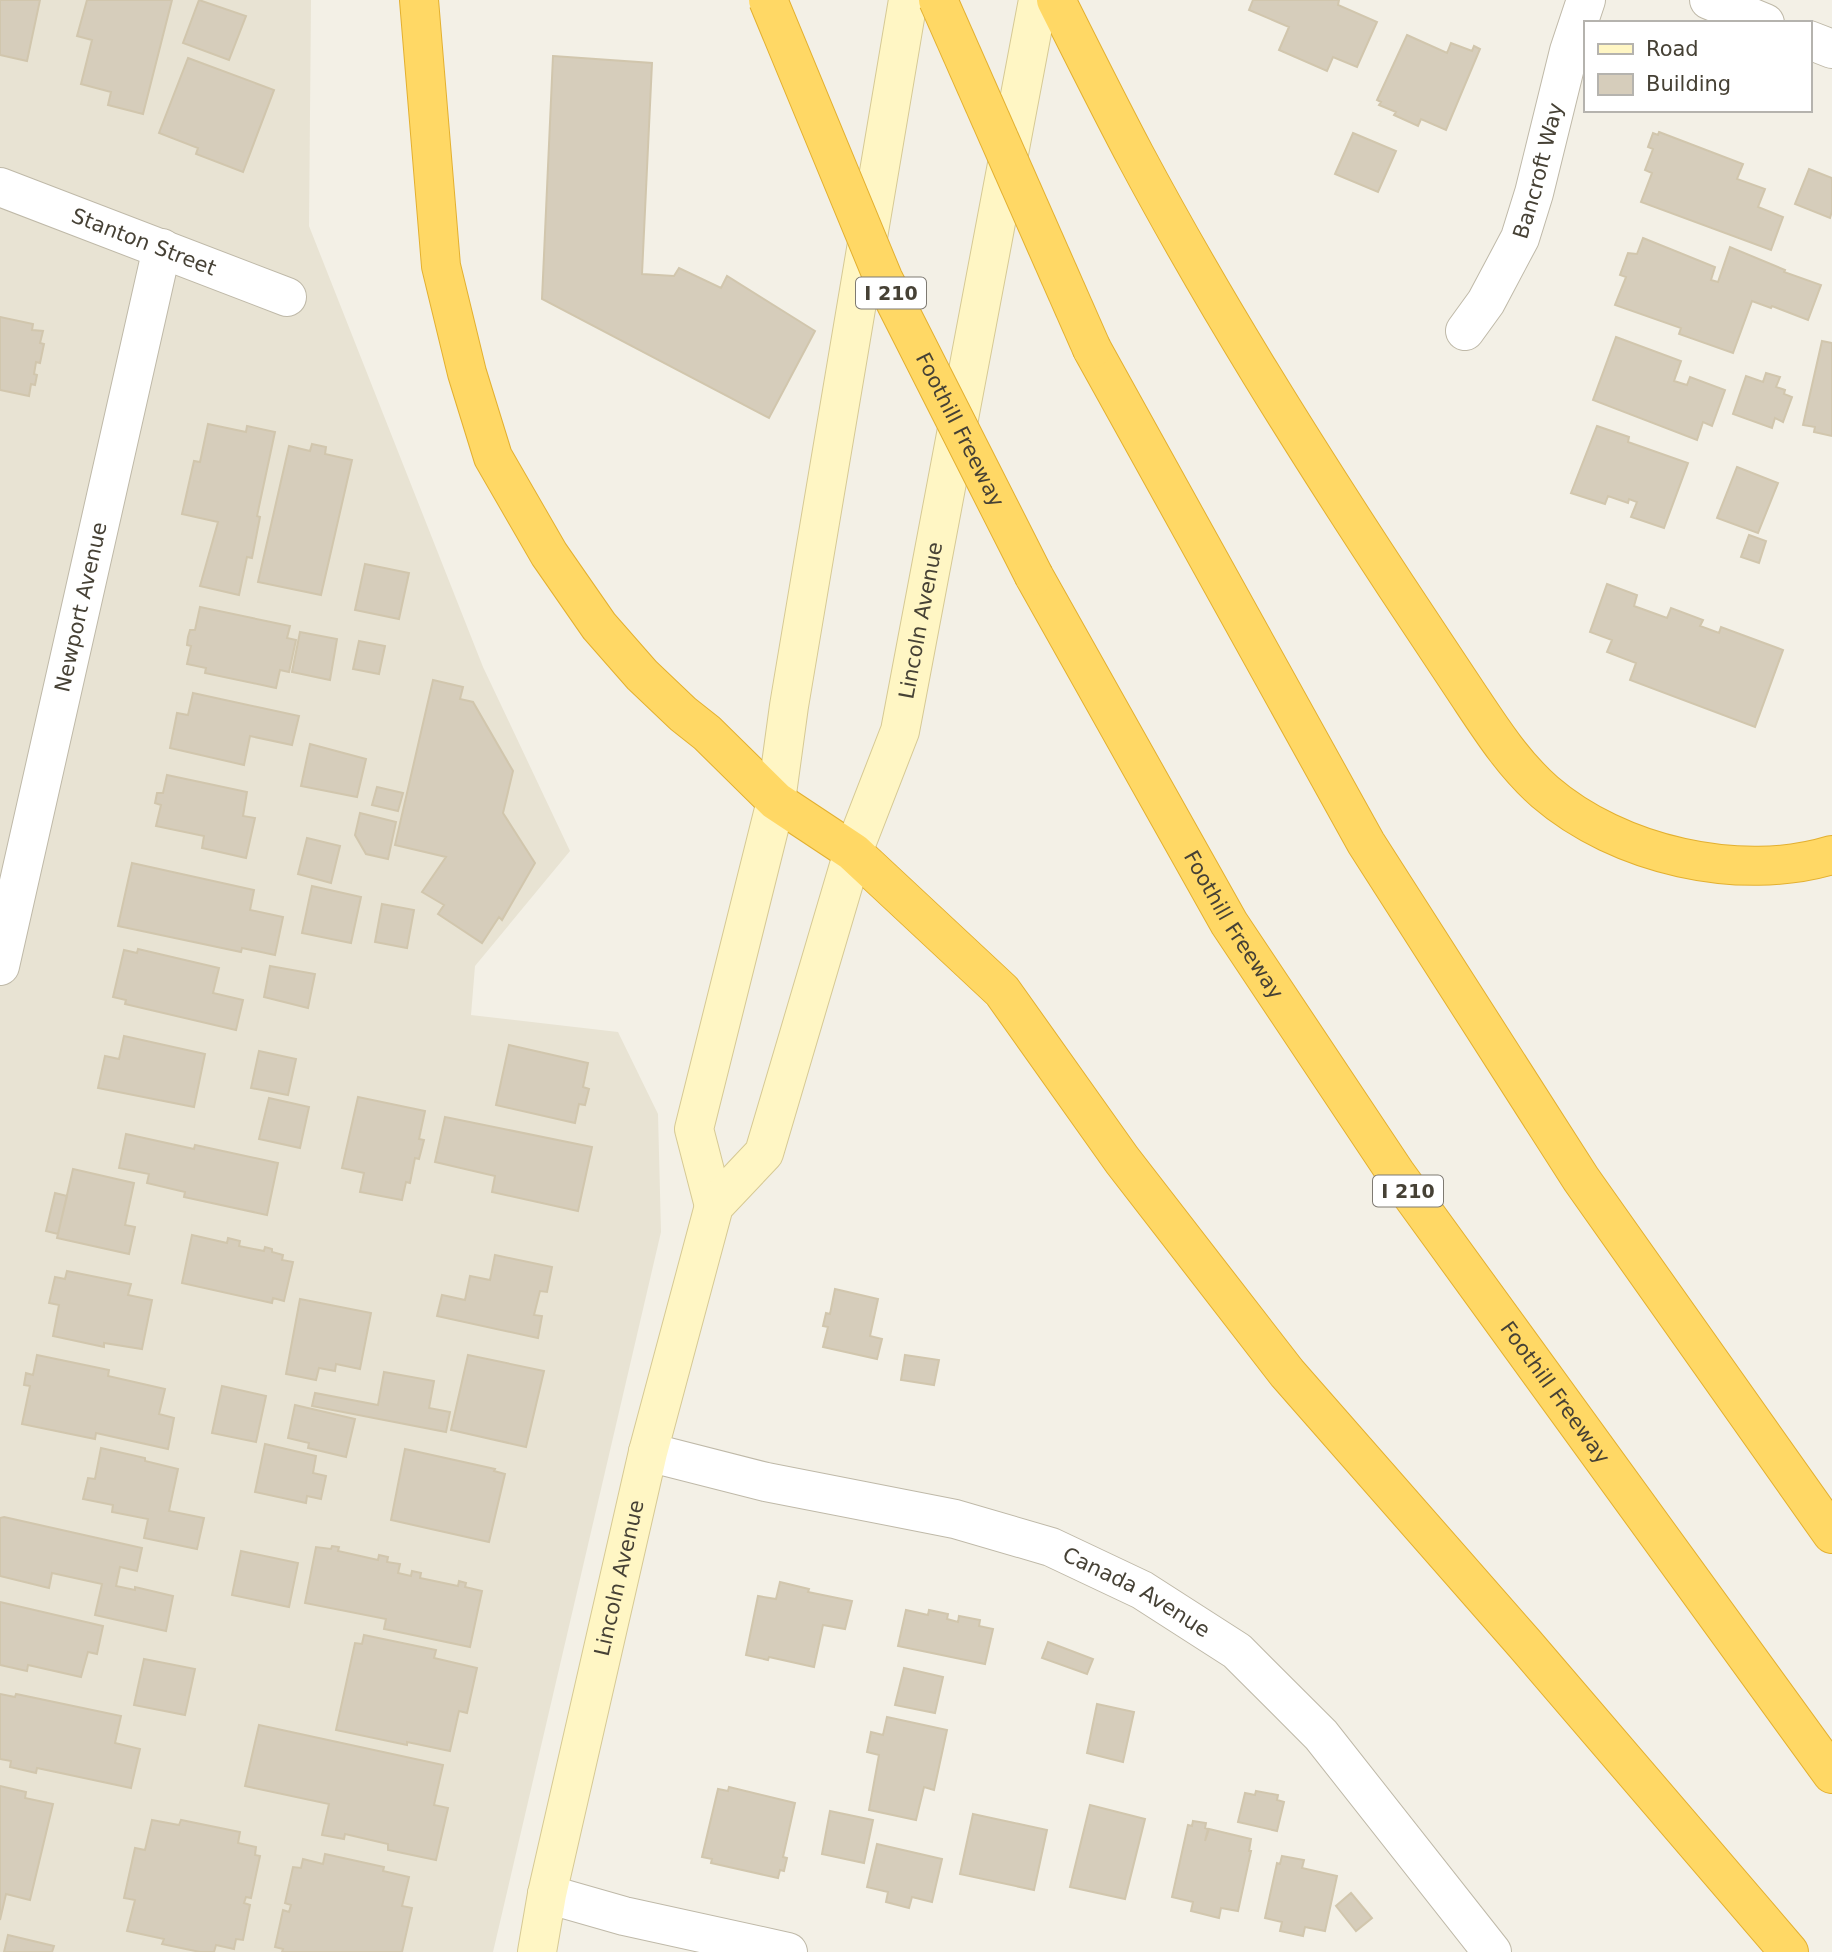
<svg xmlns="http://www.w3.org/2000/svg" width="1832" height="1952" font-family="'DejaVu Sans',sans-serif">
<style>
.residential{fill:#e8e3d3}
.building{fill:#d6cdbb;stroke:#d1c6ad;stroke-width:2}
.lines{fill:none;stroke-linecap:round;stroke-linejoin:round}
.minor-casing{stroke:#bfb9a8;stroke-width:40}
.tertiary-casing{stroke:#bfb9a8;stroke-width:40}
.secondary-casing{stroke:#d6c994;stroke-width:40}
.motorway-casing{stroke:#e3b030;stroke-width:40}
.minor{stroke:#fff;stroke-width:38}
.tertiary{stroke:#fff;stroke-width:38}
.secondary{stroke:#fff6c4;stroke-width:38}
.motorway{stroke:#ffd865;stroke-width:38}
.motorway-bridge-casing{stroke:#e3b030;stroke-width:40;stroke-linecap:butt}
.motorway-bridge{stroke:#ffd865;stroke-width:38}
.labels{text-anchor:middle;stroke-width:5;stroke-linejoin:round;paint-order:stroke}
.shield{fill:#fff;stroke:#7e7a72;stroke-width:2}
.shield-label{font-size:19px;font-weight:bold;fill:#464135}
.street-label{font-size:21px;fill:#464135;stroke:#fff}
</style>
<rect width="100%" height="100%" fill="#f3f0e6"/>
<path class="residential" d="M0 0H311L309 226 483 667 570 851 475 966 471 1015 618 1032 658 1114 661 1232 493 1952H0Z"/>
<path class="building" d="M0 0H40L27 61 0 55Z
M87 0H172L143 114 108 105 111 92 81 84 92 40 77 36Z
M199 0 246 16 229 60 183 43Z
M1253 0H1339L1338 5 1377 22 1357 67 1333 57 1327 71 1279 50 1289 27 1249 10Z
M1407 35 1447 53 1451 43 1472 51 1474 46 1480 49 1446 130 1421 119 1418 126 1394 115 1396 112 1379 105 1381 102 1377 100Z
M553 56 652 63 642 274 674 276 679 268 721 288 727 276 815 331 769 418 542 299Z
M188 58 274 90 243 172 196 154 198 148 159 133Z
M1659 132 1743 164 1737 179 1765 189 1758 207 1783 217 1771 250 1641 202 1652 173 1645 170 1653 149 1648 147 1653 133 1658 135Z
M1353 133 1396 151 1378 192 1335 174Z
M1809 169 1832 178V211L1830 218 1795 204Z
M1643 238 1715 267 1711 280 1718 282 1730 247 1785 270 1784 272 1821 285 1808 320 1772 306 1771 308 1752 301 1733 353 1679 334 1681 328 1615 305 1626 277 1620 275 1628 253 1637 254Z
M0 317 33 324 32 330 43 331 40 343 44 344 40 363 36 362 34 374 37 375 35 385 31 384 29 396 0 390Z
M1616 337 1681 361 1674 381 1687 385 1690 377 1725 390 1712 426 1703 422 1697 440 1593 400Z
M1822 341 1832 343V436L1814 432 1815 427 1803 425Z
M1766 373 1780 377 1776 387 1785 390 1784 394 1792 397 1783 422 1775 418 1772 428 1733 414 1746 376 1763 382Z
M208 424 246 432 247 426 275 432 257 516 260 517 252 558 247 557 239 595 200 586 218 522 182 514 194 461 200 462Z
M1597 426 1629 437 1628 442 1688 463 1664 528 1631 517 1637 502 1629 499 1628 503 1608 496 1605 504 1571 493Z
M312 444 326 447 325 454 352 460 321 595 258 582 289 446 310 451Z
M1737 467 1778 483 1758 533 1717 518Z
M1749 535 1766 541 1759 563 1741 557Z
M365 564 409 573 399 619 355 610Z
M1607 584 1637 595 1634 606 1667 618 1671 608 1703 620 1700 626 1719 633 1721 627 1783 650 1755 727 1630 680 1636 663 1607 652 1612 640 1590 632Z
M200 607 290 626 287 638 296 640 289 672 280 670 276 688 205 673 206 668 187 664 191 646 187 645 188 637 190 630H195Z
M300 632 337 639 330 680 292 672Z
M359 641 385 646 379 674 353 669Z
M433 680 463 687 460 699 473 702 513 771 503 813 535 863 502 920 499 917 482 943 438 914 444 905 422 892 446 857 395 845Z
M193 693 299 716 292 745 250 736 244 765 170 748 177 713 188 715Z
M310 744 366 759 357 797 301 786Z
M167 775 247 792 243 816 255 818 246 858 202 848 204 836 156 826 161 805 155 803 157 793H163Z
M377 787 403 793 398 811 372 805Z
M360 813 396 822 388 859 366 854 355 835Z
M307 838 340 846 331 883 298 874Z
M132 863 254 890 250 910 283 917 275 955 242 948 241 952 118 926Z
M312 886 361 897 351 943 302 933Z
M382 904 414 910 407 948 375 942Z
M138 949 219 968 213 993 243 1000 236 1030 125 1004 126 1000 113 997 124 950 137 953Z
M270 966 315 974 308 1008 264 997Z
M124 1036 205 1054 194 1107 98 1088 105 1056 119 1059Z
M509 1045 588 1063 583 1087 589 1089 585 1105 579 1104 575 1123 496 1105Z
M259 1051 296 1059 288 1095 251 1088Z
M358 1097 425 1111 419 1139 424 1140 419 1159 415 1158 410 1183 406 1182 402 1200 360 1192 364 1173 342 1168Z
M269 1098 309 1107 300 1148 259 1139Z
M445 1117 592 1147 578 1211 492 1192 495 1176 435 1162Z
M126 1134 194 1149 195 1145 278 1163 267 1215 184 1197 185 1192 147 1183 149 1174 119 1168Z
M73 1169 134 1183 125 1225 135 1227 129 1254 57 1238Z
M55 1193 67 1196 58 1234 46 1231Z
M192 1235 227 1243 228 1238 240 1241 239 1246 264 1251 265 1247 272 1249V1252L283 1255 282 1260 293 1262 284 1301 273 1298 272 1303 182 1283Z
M495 1255 552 1267 547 1292 540 1291 534 1315 542 1316 538 1338 437 1316 442 1295 465 1300 470 1276 490 1280Z
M67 1271 131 1284 128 1295 152 1300 142 1349 104 1343V1347L53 1336 59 1305 49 1303 55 1277 65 1279Z
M835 1289 878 1299 870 1336 882 1339 877 1359 823 1347 828 1327 823 1326 826 1313 830 1314Z
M300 1299 371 1313 360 1369 336 1364 335 1371 319 1368 316 1380 286 1374Z
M37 1355 109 1370 108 1376 165 1389 159 1414 174 1418 168 1449 96 1433 95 1439 22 1424 30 1386 24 1385 26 1373 33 1375Z
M468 1355 544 1371 526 1447 451 1430Z
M905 1355 939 1360 934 1385 901 1380Z
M384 1372 434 1381 429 1408 450 1412 446 1432 312 1406 315 1393 378 1405Z
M222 1386 266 1396 256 1442 212 1433Z
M295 1405 355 1419 346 1457 308 1448 309 1443 288 1438Z
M265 1444 316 1456 313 1473 326 1476 321 1499 307 1496 306 1503 255 1492Z
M101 1448 145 1458V1461L178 1469 169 1511 204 1518 197 1549 144 1538 148 1519 112 1512 113 1505 83 1499 88 1478 95 1479Z
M405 1449 495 1469 494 1471 505 1474 489 1542 391 1520Z
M4 1517 142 1548 137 1571 120 1567 116 1586 135 1590V1587L173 1596 166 1631 95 1615 102 1584 52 1573 49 1588 0 1576V1518Z
M332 1546 339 1547 338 1551 378 1560 379 1555 388 1557 387 1562 400 1564 398 1573 411 1576 412 1571 421 1573 420 1578 458 1586 459 1581 466 1583 465 1587 482 1591 470 1647 384 1629 386 1619 305 1603 316 1547 331 1549Z
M241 1551 298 1563 289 1607 232 1595Z
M780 1582 809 1589 808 1592 852 1601 845 1629 823 1625 814 1667 769 1657 768 1660 746 1655 758 1596 776 1599Z
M0 1602 103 1626 97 1654 88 1652 81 1677 28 1665 27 1671 0 1665Z
M906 1610 928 1615 929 1610 948 1614 947 1619 958 1622 959 1616 980 1620 979 1626 993 1629 985 1664 898 1646Z
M364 1635 436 1650 434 1658 477 1668 467 1713 459 1711 450 1751 407 1742V1745L336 1730 355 1643 362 1644Z
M1048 1642 1093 1659 1087 1674 1042 1658Z
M144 1659 195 1669 185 1715 134 1705Z
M904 1668 943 1677 935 1713 895 1705Z
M0 1694 15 1697 16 1694 121 1716 115 1743 140 1749 131 1788 37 1768 36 1773 10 1767 11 1761 0 1759Z
M1097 1704 1134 1712 1123 1762 1087 1753Z
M887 1717 947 1730 934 1790 924 1787 916 1820 869 1810 879 1755 867 1752 871 1732 883 1735Z
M259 1725 443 1765 434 1805 448 1808 436 1860 388 1850V1844L345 1834 344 1839 322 1835 329 1804 245 1786Z
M0 1786 26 1792 25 1798 53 1804 30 1900 6 1894 0 1920Z
M729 1787 795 1803 783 1857 787 1858 784 1871 780 1870 778 1878 711 1863 712 1859 702 1857 718 1789 728 1791Z
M1256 1791 1278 1795 1277 1800 1284 1802 1277 1831 1238 1822 1245 1793 1255 1795Z
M1090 1805 1145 1819 1125 1899 1070 1887Z
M830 1811 873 1820 864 1863 822 1854Z
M973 1814 1047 1830 1034 1890 960 1874Z
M152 1820 179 1825 181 1820 240 1832 238 1843 256 1847 255 1855 260 1856 251 1898 246 1897 244 1903 250 1905 243 1940 236 1939 234 1949 216 1945 214 1952H200L162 1944 164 1939 127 1931 135 1900 124 1898 135 1848 145 1850Z
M1193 1821 1206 1823 1205 1828 1208 1829 1205 1841 1209 1829 1251 1839 1249 1851H1251L1238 1911 1221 1908 1219 1918 1191 1911 1193 1902 1172 1897 1188 1825 1192 1826Z
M877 1844 942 1859 932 1902 912 1897 909 1908 886 1902 888 1892 867 1887Z
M325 1854 384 1867 383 1871 409 1877 402 1906 412 1908 402 1952H282L283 1949 275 1947 283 1910 289 1912 291 1905 285 1903 293 1867 301 1868 303 1859 323 1864Z
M1282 1856 1304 1860 1302 1868 1337 1876 1325 1931 1305 1927 1303 1936 1280 1931 1282 1922 1265 1918 1277 1863 1280 1864Z
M1351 1893 1372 1918 1356 1931 1336 1906Z
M8 1935 54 1946 52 1952H4Z"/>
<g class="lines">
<g class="minor-casing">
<g id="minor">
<path id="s1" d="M0 187 287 297"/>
<path id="s2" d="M1465 331 1486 302 1520 238 1534 193 1569 51 1586 0"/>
<path id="s3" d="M0 966 162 248"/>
<path d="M547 1894 624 1916 788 1952"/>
</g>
</g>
<g class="tertiary-casing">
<g id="tertiary">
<path d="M1709 0 1765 23"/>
<path d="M1809 40 1832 49"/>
<path id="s4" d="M648 1452 766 1482 955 1519 1051 1547 1142 1590 1237 1651 1321 1735 1492 1952"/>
</g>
</g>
<g class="secondary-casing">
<g id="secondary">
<path d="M714 1206 694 1129 776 801 789 706 908 0"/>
<path id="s5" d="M537 1952 547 1894 648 1452 714 1206 764 1153 853 852 900 731 1038 0"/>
</g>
</g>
<g class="motorway-casing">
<g id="motorway">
<path d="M419 0 441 266 467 373 493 457 549 554 599 626 642 675 683 714 707 733 776 801 853 852 1002 991 1122 1160 1287 1373 1524 1643 1789 1952"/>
<path d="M1056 0C1082 52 1108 104 1135 155 1214 303 1304 446 1396 586 1419 621 1442 655 1465 690 1489 726 1512 763 1545 792 1618 855 1740 883 1832 855"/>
<path d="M1092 349 1366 843 1581 1179 1832 1534"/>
<path id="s6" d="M1034 576 1229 923 1397 1175 1832 1774"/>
</g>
</g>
<use href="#minor" class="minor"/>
<use href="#tertiary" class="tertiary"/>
<use href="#secondary" class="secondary"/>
<use href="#motorway" class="motorway"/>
<g class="motorway-bridge-casing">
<g id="motorway-bridge">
<path id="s7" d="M768 0 883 278 1034 576"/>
<path d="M938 0 1092 349"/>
</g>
</g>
<use href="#motorway-bridge" class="motorway-bridge"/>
</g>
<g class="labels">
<g class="shield">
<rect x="856" y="277.5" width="70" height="31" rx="5"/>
<rect x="1373" y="1175.5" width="70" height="31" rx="5"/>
</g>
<g class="shield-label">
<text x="891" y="300">I 210</text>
<text x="1408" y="1198">I 210</text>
</g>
<g class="street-label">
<text dy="7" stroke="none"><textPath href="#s2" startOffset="178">Bancroft Way</textPath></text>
<text dy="7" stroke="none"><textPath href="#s1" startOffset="154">Stanton Street</textPath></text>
<text dy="7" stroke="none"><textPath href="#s7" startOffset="471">Foothill Freeway</textPath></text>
<text dy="7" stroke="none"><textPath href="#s3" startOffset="368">Newport Avenue</textPath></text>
<text dy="7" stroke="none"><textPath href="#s5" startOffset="1396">Lincoln Avenue</textPath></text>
<text dy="7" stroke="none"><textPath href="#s6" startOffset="402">Foothill Freeway</textPath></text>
<text dy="7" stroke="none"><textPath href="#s6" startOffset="970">Foothill Freeway</textPath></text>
<text dy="7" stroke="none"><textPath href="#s5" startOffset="383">Lincoln Avenue</textPath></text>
<text dy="7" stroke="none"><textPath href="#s4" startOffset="511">Canada Avenue</textPath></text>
</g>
</g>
<rect x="1584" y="21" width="228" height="91" fill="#ffffff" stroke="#b5b3ae" stroke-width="2"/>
<rect x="1598" y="44" width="35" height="10" fill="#fff6c4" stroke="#b5b3ae" stroke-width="2"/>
<text x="1646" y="56" font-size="21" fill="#464135">Road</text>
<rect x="1598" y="74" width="35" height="21" fill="#d6cdbb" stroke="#b5b3ae" stroke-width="2"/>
<text x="1646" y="91" font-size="21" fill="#464135">Building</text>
</svg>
